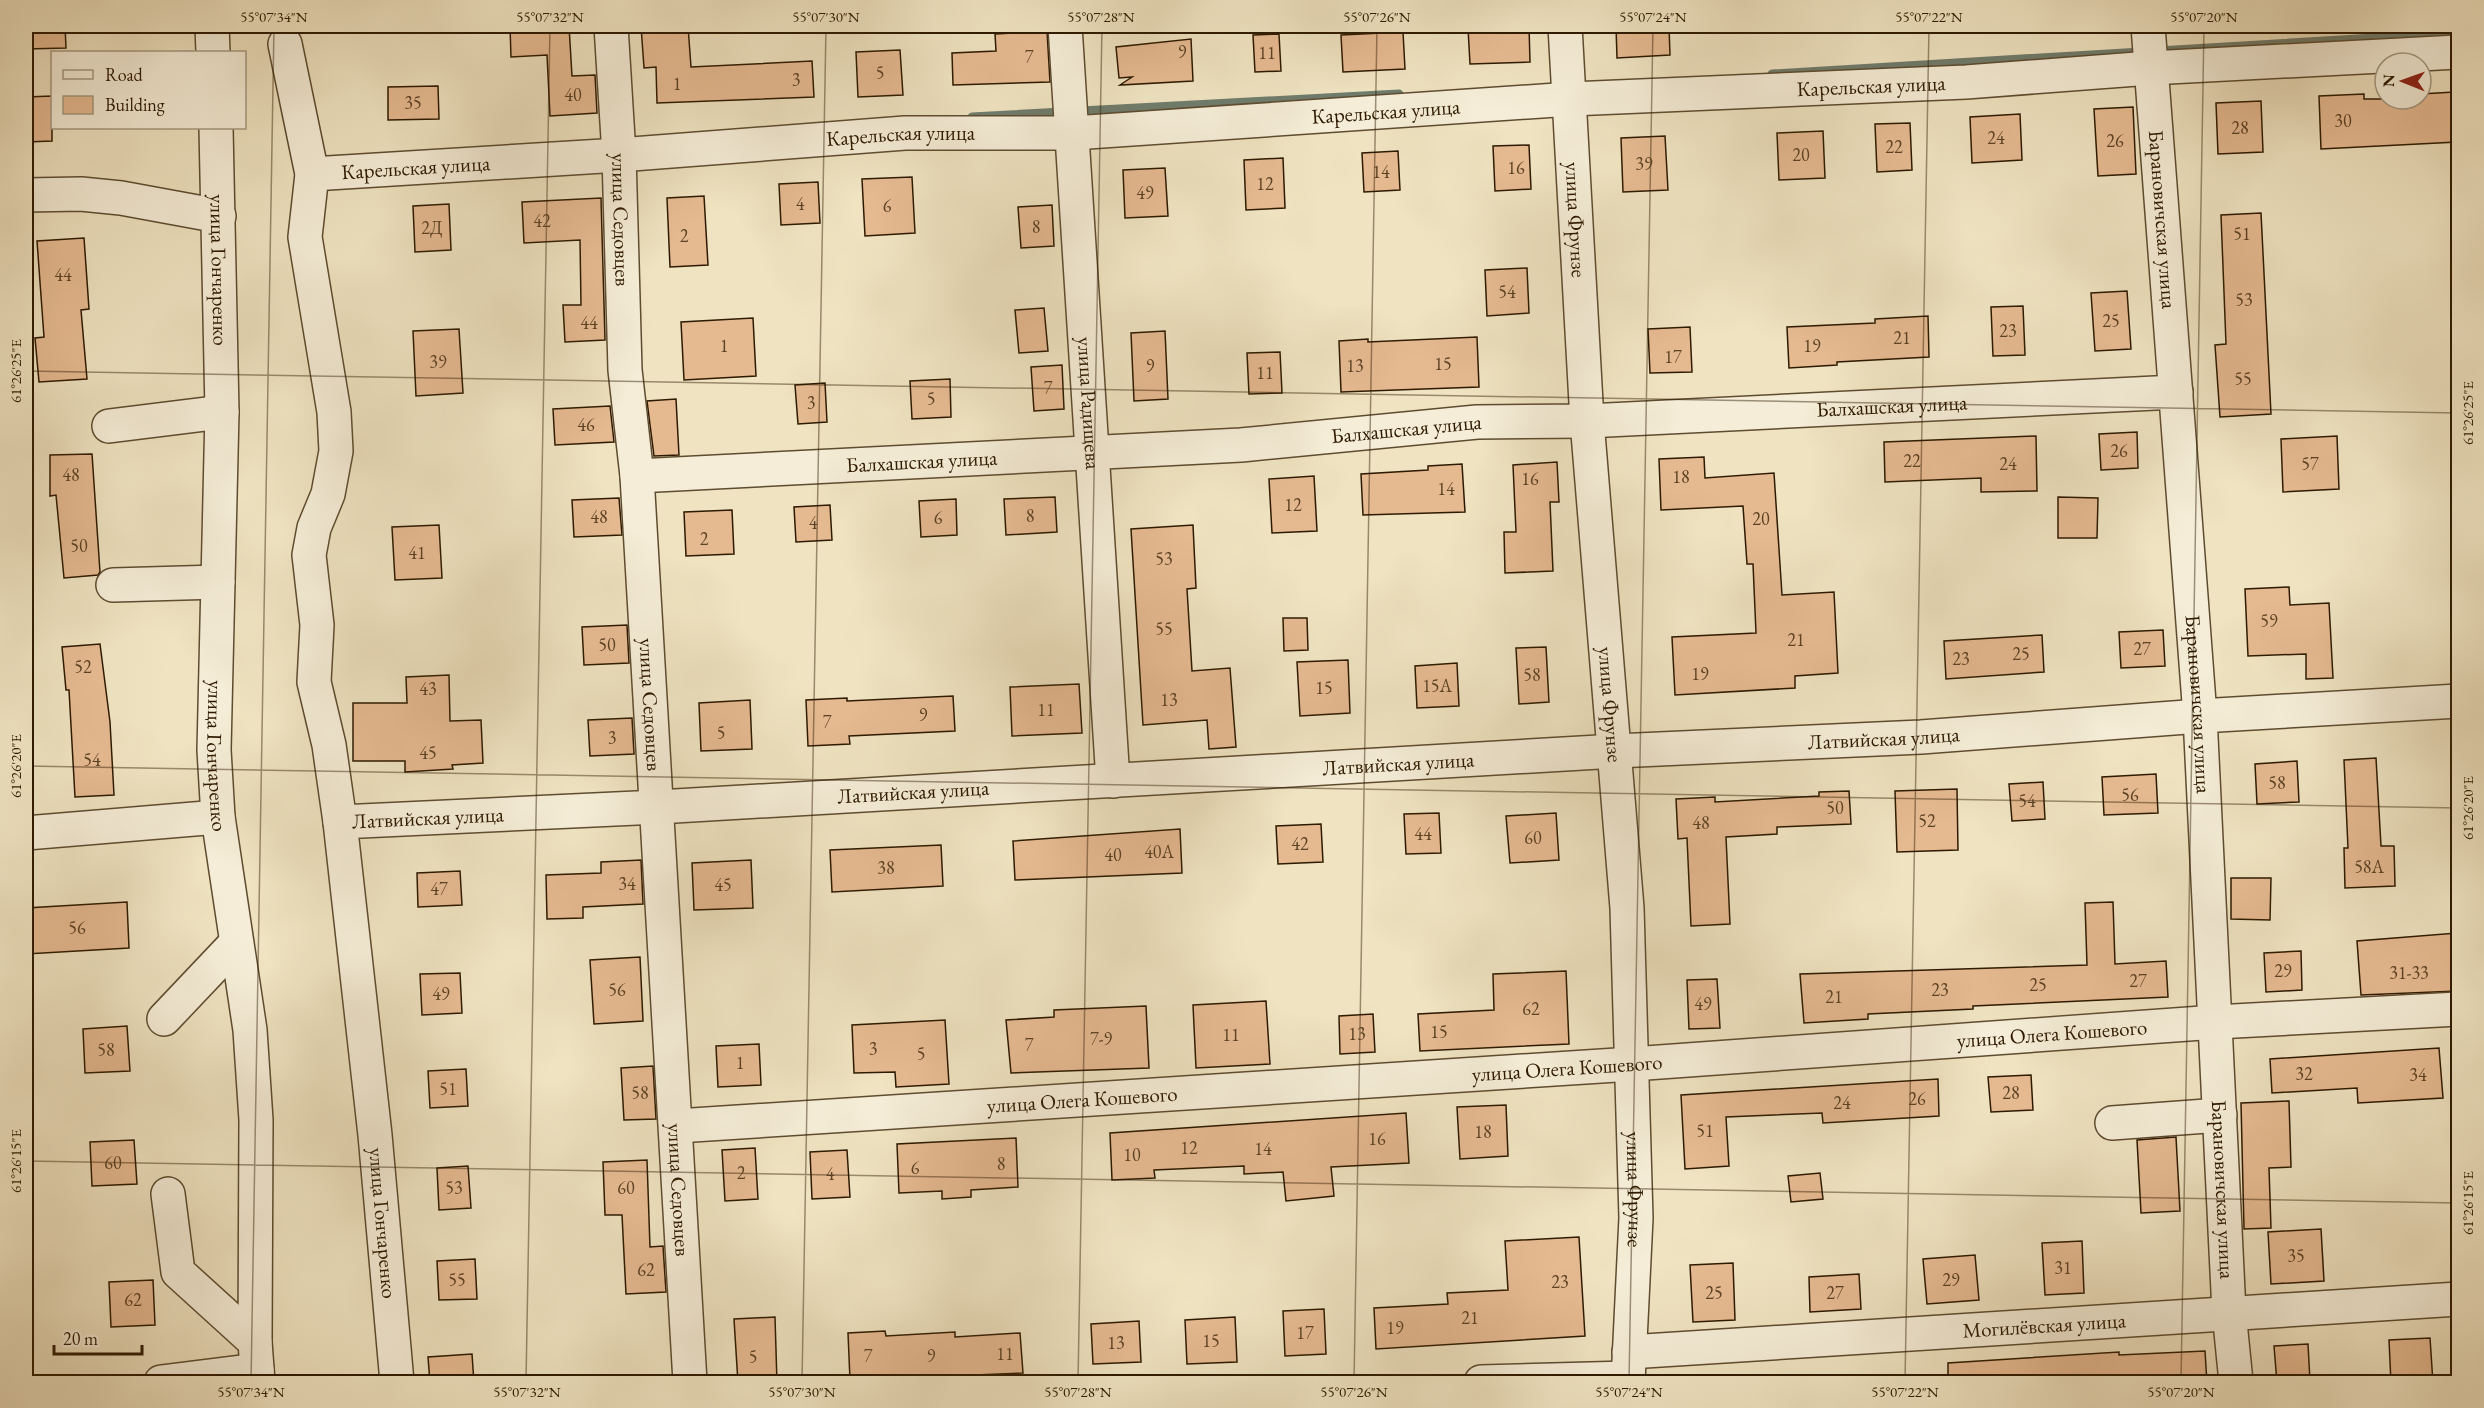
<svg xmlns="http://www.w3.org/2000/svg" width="2484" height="1408" font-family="'EB Garamond',serif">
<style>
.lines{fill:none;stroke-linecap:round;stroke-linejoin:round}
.stream{stroke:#6f7c6c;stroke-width:9}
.building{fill:#e6ba91;stroke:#2e1a00;stroke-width:1.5}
.minor-casing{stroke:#5e4c30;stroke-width:36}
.minor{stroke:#f5edd7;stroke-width:33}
.ticks{fill:none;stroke:#2e1a00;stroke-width:1.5;stroke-opacity:0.45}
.labels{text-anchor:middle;stroke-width:5;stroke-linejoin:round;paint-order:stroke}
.number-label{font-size:18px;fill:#5c4224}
.street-label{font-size:21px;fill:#2e1a00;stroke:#f5edd7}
.neatline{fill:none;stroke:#2e1a00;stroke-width:2}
.ticks-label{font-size:15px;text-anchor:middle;fill:#2e1a00}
</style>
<rect width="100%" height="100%" fill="#efe3c1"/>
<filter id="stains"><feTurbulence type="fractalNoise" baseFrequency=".00333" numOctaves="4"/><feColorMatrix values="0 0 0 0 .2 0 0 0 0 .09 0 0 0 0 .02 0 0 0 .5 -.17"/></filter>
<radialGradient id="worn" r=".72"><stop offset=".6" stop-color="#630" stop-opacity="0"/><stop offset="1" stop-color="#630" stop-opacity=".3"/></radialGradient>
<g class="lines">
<path class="stream" d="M1772 74 2458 33
M972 117 1399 94"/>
</g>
<path class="building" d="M26 26H65L66 48 26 49Z
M510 26H569L572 76 595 75 597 113 550 116 547 55 511 57Z
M641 26H688L691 67 812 61 814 97 657 103 656 67 644 68Z
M1529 26 1530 62 1470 64 1468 28Z
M1616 26H1669L1670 55 1617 58Z
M1047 31 1050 82 953 85 952 53 996 51 995 34Z
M1403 32 1405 69 1343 72 1341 35Z
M1279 34 1281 71 1255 72 1253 35Z
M1191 39 1193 81 1120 85 1132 77 1119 78 1116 47Z
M900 50 903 95 858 97 856 52Z
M438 86 439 119 388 120V87Z
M2454 92 2457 142 2321 149 2319 96 2364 94V99H2421V94Z
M52 96V141L26 142V97Z
M2261 101 2263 152 2218 154 2216 103Z
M2133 107 2136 174 2098 176 2094 109Z
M2020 114 2022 160 1972 163 1970 117Z
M1910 123 1912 170 1877 172 1875 124Z
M1823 131 1825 178 1779 180 1777 133Z
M1665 136 1668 190 1623 192 1621 138Z
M1529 145 1531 189 1495 191 1493 146Z
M1398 151 1400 190 1364 192 1362 153Z
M1283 158 1285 208 1246 210 1244 160Z
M1165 168 1168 216 1125 218 1123 170Z
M912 177 915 233 865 236 862 179Z
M818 182 820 223 781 225 779 184Z
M704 196 708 265 670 267 667 198Z
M601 198 605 340 565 342 563 305H581L580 240 524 243 522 202Z
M449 204 451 250 415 252 413 206Z
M1052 205 1054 246 1021 248 1018 207Z
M2261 213 2271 414 2220 417 2215 345 2226 344 2221 215Z
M84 238 89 309 81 310 87 379 39 382 35 338 44 337 37 241Z
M1527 268 1529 313 1487 316 1485 270Z
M2127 291 2131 349 2095 351 2091 293Z
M2023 306 2025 355 1993 356 1991 307Z
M1044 308 1048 351 1019 353 1015 310Z
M1928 316 1929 357 1837 362V365L1789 368 1787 327 1875 323V319Z
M753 318 756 376 684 380 681 322Z
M1690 327 1692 372 1650 373 1648 329Z
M459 329 463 393 416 396 413 331Z
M1165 331 1168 399 1134 401 1131 333Z
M1477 337 1479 387 1341 392 1339 341 1368 339V342Z
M1280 352 1282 393 1249 394 1247 353Z
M1062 365 1064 409 1034 411 1031 367Z
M950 379 951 417 912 419 910 381Z
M825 383 827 422 798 424 795 385Z
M676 399 679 455 654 456 647 401Z
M610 406 614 442 555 445 553 409Z
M2137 432 2138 468 2101 470 2099 434Z
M2036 436 2037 491 1981 492V478L1885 482 1884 442Z
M2337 436 2339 489 2283 492 2281 439Z
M92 454 100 572 98 575 64 578 56 495 50 496V455Z
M1704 457 1705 478 1774 473 1782 595 1834 592 1838 673 1795 676V688L1675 695 1672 637 1756 633 1753 564H1747L1743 506 1661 510 1659 459Z
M1557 462 1559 502H1550L1553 571 1505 573 1504 532H1516L1513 465Z
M1462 464 1465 512 1363 515 1361 474 1428 470V466Z
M1314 476 1317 531 1272 533 1269 479Z
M1055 497 1057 532 1006 535 1004 499Z
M2058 497 2098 498 2097 538H2058Z
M619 498 622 535 574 537 572 500Z
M956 499 957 535 921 537 919 501Z
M830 505 832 540 796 542 794 507Z
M732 510 734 554 686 556 684 512Z
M439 525 442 578 395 580 392 527Z
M1193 525 1196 588 1187 589 1192 671 1230 668 1236 747 1209 749 1207 720 1143 725 1131 529Z
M2289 587 2290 605 2329 603 2333 678 2306 679V654L2248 656 2245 589Z
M1283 618H1307L1308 650 1284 651Z
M627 625 629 663 584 665 582 627Z
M2163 630 2165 666 2121 668 2119 632Z
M2042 635 2044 672 1946 679 1944 641Z
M100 644 110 722 114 795 75 797 69 690H66L62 647Z
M1546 647 1549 702 1519 704 1516 648Z
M1348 660 1350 713 1300 716 1297 662Z
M1457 663 1459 706 1417 708 1415 666Z
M449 675 450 721 481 720 483 763 452 765 453 769 405 772V761H353V703H407L406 677Z
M1079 684 1082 733 1012 736 1010 687Z
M953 696 955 731 849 736 850 744 808 746 806 700 847 698V701Z
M750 700 752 749 701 751 699 703Z
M632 718 634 754 590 756 588 720Z
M2376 758 2381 846H2394L2395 886 2345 888 2344 848H2348L2344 760Z
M2297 761 2299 802 2257 804 2255 764Z
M2156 774 2158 813 2104 815 2102 777Z
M2043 782 2045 819 2012 821 2009 784Z
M1957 789 1958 850 1897 852 1895 791Z
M1849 791 1851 824 1777 827V834L1726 837 1730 924 1691 926 1687 838 1678 839 1676 799 1715 797V802L1819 796V792Z
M1439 813 1441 853 1406 854 1404 814Z
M1556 813 1559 860 1510 863 1506 816Z
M1321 824 1323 862 1278 864 1276 826Z
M1180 829 1182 873 1015 880 1013 841Z
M941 845 943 886 832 892 830 850Z
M641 860 643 904 583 907V918L547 919 546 875 601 873V862Z
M751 860 753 908 694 910 692 863Z
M460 871 462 905 418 907 417 873Z
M2231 878H2271L2270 920 2231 919Z
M127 902 129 948 26 954V908Z
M2113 902 2115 964 2166 961 2168 997 1973 1006V1009L1868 1014V1019L1804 1023 1800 974 2087 965 2085 903Z
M2457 933 2458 991 2361 995 2357 941Z
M2301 951 2302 990 2266 992 2264 953Z
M640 957 643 1021 594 1024 590 960Z
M1566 971 1569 1044 1420 1051 1418 1014 1494 1010 1493 974Z
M460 973 462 1013 422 1015 420 974Z
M1717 979 1720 1028 1689 1029 1687 980Z
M1266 1001 1270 1064 1196 1068 1193 1005Z
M1146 1006 1149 1068 1011 1073 1006 1020 1054 1017V1010Z
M1373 1014 1375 1052 1340 1054 1339 1016Z
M945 1020 949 1084 896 1087 895 1072 854 1073 852 1025Z
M127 1026 130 1071 85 1073 83 1029Z
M759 1044 761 1085 718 1087 716 1046Z
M2439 1048 2443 1098 2358 1103 2357 1088 2272 1093 2270 1059Z
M653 1066 656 1119 624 1120 621 1068Z
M466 1069 468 1106 430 1108 428 1071Z
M2031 1075 2033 1110 1991 1112 1988 1077Z
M1938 1079 1939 1116 1823 1123 1822 1113 1726 1117 1729 1166 1685 1169 1681 1095Z
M2289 1101 2291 1167 2269 1168 2271 1228 2244 1229 2241 1103Z
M1506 1105 1508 1156 1460 1159 1457 1107Z
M1406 1113 1409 1163 1331 1167 1334 1196 1286 1201 1283 1172 1244 1174V1166L1154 1170 1155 1178 1112 1180 1110 1133Z
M2176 1137 2180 1211 2141 1213 2137 1140Z
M1016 1138 1018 1187 971 1190V1197L942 1199V1191L899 1193 897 1144Z
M134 1140 137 1184 92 1186 90 1142Z
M755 1148 758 1199 725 1201 722 1150Z
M847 1150 850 1197 812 1199 810 1152Z
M647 1160 650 1247 663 1246 666 1292 626 1294 622 1215H605L603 1162Z
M468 1166 471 1208 439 1210 437 1168Z
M1820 1173 1823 1199 1791 1202 1788 1176Z
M2321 1229 2324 1281 2271 1284 2268 1232Z
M1579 1237 1585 1336 1376 1349 1374 1308 1448 1304 1447 1293 1508 1290 1505 1241Z
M2082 1241 2084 1293 2045 1295 2042 1243Z
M1975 1255 1979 1300 1927 1304 1923 1259Z
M475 1259 477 1299 439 1300 437 1261Z
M1733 1263 1735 1320 1693 1322 1690 1265Z
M1859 1274 1861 1309 1810 1312 1809 1277Z
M153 1280 155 1325 111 1327 109 1282Z
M1324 1309 1326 1354 1285 1356 1283 1311Z
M775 1317 777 1383H738L734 1319Z
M1235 1317 1237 1362 1187 1364 1185 1320Z
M1139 1321 1141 1362 1093 1364 1091 1324Z
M885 1331 886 1336 955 1332V1337L1020 1333 1023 1373 850 1380 848 1333Z
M2430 1338 2433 1383H2391L2389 1340Z
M2308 1344 2310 1381 2277 1383 2274 1346Z
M2205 1351 2207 1383H1948V1363L2119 1352V1355Z
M472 1354 474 1383H430L428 1357Z"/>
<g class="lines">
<g class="minor-casing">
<g id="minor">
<path d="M212 26 213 52"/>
<path id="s1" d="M611 26 619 155 625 370 637 476 690 1382"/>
<path id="s2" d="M1065 26 1113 781"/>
<path id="s3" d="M1565 26 1587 421 1627 908 1636 1218 1628 1382"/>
<path id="s4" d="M2148 26 2200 716 2229 1312 2236 1382"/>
<path id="s5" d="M285 44 312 174 305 237 334 412 336 451 328 494 314 528 309 555 317 625 314 682 329 745 340 822 375 1135 397 1382"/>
<path id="s6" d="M216 128 222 412 214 750 218 817 250 1030 256 1120 255 1342 258 1382"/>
<path id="s7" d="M312 174 619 155 905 133H1073L1571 99 1966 82 2150 68 2458 52"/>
<path d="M26 195 81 194 121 198 219 216"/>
<path d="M109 426 222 412"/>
<path id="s8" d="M637 476 1241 445 1477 422 1587 421 2176 392"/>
<path d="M113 585 218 582"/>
<path id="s9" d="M340 822 658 807 1616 751 1921 737 2200 716 2458 701"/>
<path d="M26 833 218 817"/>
<path d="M164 1019 236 943"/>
<path d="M2112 1123 2220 1115"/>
<path id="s10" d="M677 1126 1632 1064 2216 1022 2458 1009"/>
<path d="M168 1194 178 1272 255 1342"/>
<path id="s11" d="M1629 1352 2458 1299"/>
<path d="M161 1382 257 1370"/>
<path d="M1481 1382 1628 1378"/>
</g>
</g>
<use href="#minor" class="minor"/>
</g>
<path class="ticks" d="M26 371 2458 413M26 766 2458 808M26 1161 2458 1203M251 1382 274 26M526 1382 550 26M802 1382 826 26M1078 1382 1102 26M1354 1382 1377 26M1629 1382 1653 26M1905 1382 1929 26M2181 1382 2204 26M2457 1382 2458 1269"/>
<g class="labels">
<g class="number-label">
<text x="1182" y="58">9</text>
<text x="1267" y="59">11</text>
<text x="1029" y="63">7</text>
<text x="880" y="79">5</text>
<text x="796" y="86">3</text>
<text x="677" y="90">1</text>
<text x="573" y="101">40</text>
<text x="413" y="109">35</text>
<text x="2343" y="127">30</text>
<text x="2240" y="134">28</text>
<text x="1996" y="144">24</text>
<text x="2115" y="147">26</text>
<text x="1894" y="153">22</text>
<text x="1801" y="161">20</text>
<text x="1644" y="170">39</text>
<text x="1516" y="174">16</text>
<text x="1381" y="178">14</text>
<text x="1265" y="190">12</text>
<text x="1145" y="199">49</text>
<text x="800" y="210">4</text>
<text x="887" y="212">6</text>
<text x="542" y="227">42</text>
<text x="1036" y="233">8</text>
<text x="432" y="234">2Д</text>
<text x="2242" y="240">51</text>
<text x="684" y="242">2</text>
<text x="63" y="281">44</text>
<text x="1507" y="298">54</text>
<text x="2244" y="306">53</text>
<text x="2111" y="327">25</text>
<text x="589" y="329">44</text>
<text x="2008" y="337">23</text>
<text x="1902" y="344">21</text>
<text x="724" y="352">1</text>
<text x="1812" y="352">19</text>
<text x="1673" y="363">17</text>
<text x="438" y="368">39</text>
<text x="1443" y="370">15</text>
<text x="1150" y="372">9</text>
<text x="1355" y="372">13</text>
<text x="1265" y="379">11</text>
<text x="2243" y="385">55</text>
<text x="1048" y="394">7</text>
<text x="931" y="405">5</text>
<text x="811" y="409">3</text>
<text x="586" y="431">46</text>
<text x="2119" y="457">26</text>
<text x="1912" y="467">22</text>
<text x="2008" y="470">24</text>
<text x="2310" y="470">57</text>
<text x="71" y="481">48</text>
<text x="1681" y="483">18</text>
<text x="1530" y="485">16</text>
<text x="1446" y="495">14</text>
<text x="1293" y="511">12</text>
<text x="1030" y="522">8</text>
<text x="599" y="523">48</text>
<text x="938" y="524">6</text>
<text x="1761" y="525">20</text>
<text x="813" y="529">4</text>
<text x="704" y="545">2</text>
<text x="79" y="552">50</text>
<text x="417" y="559">41</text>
<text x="1164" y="565">53</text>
<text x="2269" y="627">59</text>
<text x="1164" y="635">55</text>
<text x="1796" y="646">21</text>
<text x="607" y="651">50</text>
<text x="2142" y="655">27</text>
<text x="2021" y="660">25</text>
<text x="1961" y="665">23</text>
<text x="83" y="673">52</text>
<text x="1700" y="680">19</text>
<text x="1532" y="681">58</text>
<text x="1437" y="692">15А</text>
<text x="1324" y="694">15</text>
<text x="428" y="695">43</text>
<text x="1169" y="706">13</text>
<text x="1046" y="716">11</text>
<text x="923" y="721">9</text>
<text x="827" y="728">7</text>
<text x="721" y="739">5</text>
<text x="612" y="744">3</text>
<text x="428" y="759">45</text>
<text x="92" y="766">54</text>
<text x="2277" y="789">58</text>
<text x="2130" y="801">56</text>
<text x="2027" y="807">54</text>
<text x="1835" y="814">50</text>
<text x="1927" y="827">52</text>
<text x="1701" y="829">48</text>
<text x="1423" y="840">44</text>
<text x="1533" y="844">60</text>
<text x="1300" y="850">42</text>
<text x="1159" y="858">40А</text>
<text x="1113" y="861">40</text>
<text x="2369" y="873">58А</text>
<text x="886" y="874">38</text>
<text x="627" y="890">34</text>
<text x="723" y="891">45</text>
<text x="439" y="895">47</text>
<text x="77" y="934">56</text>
<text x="2283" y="977">29</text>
<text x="2409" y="979">31-33</text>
<text x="2138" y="987">27</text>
<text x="2038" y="991">25</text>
<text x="617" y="996">56</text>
<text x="1940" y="996">23</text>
<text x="441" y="1000">49</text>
<text x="1834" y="1003">21</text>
<text x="1703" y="1010">49</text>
<text x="1531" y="1015">62</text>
<text x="1439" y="1038">15</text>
<text x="1357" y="1040">13</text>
<text x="1231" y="1041">11</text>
<text x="1101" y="1045">7-9</text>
<text x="1029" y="1051">7</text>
<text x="873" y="1055">3</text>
<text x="106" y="1056">58</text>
<text x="921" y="1060">5</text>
<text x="740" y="1069">1</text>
<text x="2304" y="1080">32</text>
<text x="2418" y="1081">34</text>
<text x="448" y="1095">51</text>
<text x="640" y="1099">58</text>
<text x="2011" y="1099">28</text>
<text x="1917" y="1105">26</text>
<text x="1842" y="1109">24</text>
<text x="1705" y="1137">51</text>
<text x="1483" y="1138">18</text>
<text x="1377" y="1145">16</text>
<text x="1189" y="1154">12</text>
<text x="1263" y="1155">14</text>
<text x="1132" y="1161">10</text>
<text x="113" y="1169">60</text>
<text x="1001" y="1170">8</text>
<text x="915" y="1174">6</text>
<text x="741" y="1179">2</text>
<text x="830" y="1180">4</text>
<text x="454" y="1194">53</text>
<text x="626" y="1194">60</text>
<text x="2296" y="1262">35</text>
<text x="2063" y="1274">31</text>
<text x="646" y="1276">62</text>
<text x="457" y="1286">55</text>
<text x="1951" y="1286">29</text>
<text x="1560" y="1288">23</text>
<text x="1714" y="1299">25</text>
<text x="1835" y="1299">27</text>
<text x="133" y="1306">62</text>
<text x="1470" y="1324">21</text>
<text x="1395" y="1334">19</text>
<text x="1305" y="1339">17</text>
<text x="1211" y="1347">15</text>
<text x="1116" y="1349">13</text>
<text x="1005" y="1360">11</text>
<text x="868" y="1362">7</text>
<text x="931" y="1362">9</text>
<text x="753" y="1363">5</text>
</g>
<g class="street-label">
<text dy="7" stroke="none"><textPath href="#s7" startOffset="1562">Карельская улица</textPath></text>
<text dy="7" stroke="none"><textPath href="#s7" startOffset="1076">Карельская улица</textPath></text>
<text dy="7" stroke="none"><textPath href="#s7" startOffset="590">Карельская улица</textPath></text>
<text dy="7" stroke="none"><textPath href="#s7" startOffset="104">Карельская улица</textPath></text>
<text dy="7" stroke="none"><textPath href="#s1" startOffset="194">улица Седовцев</textPath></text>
<text dy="7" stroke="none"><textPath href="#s3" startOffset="194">улица Фрунзе</textPath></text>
<text dy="7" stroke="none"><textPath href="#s4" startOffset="194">Барановичская улица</textPath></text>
<text dy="7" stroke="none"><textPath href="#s6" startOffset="142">улица Гончаренко</textPath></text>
<text dy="7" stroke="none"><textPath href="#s2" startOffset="378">улица Радищева</textPath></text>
<text dy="7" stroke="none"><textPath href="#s8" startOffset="1257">Балхашская улица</textPath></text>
<text dy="7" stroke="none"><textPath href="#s8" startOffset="771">Балхашская улица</textPath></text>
<text dy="7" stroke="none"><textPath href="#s8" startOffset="285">Балхашская улица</textPath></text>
<text dy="7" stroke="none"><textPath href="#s1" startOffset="680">улица Седовцев</textPath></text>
<text dy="7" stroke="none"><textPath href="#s3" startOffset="680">улица Фрунзе</textPath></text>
<text dy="7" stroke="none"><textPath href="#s4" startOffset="680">Барановичская улица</textPath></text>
<text dy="7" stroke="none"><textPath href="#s9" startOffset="1546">Латвийская улица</textPath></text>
<text dy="7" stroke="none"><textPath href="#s6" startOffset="628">улица Гончаренко</textPath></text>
<text dy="7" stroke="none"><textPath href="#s9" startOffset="1060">Латвийская улица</textPath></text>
<text dy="7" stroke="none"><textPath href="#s9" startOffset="574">Латвийская улица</textPath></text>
<text dy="7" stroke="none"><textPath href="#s9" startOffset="88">Латвийская улица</textPath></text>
<text dy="7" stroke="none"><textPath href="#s10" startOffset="1378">улица Олега Кошевого</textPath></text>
<text dy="7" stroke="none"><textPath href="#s10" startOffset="892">улица Олега Кошевого</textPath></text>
<text dy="7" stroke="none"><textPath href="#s10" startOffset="406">улица Олега Кошевого</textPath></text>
<text dy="7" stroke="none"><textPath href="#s1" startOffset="1166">улица Седовцев</textPath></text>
<text dy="7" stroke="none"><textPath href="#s3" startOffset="1166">улица Фрунзе</textPath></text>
<text dy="7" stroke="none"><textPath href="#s4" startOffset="1166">Барановичская улица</textPath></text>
<text dy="7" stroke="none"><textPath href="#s5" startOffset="1194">улица Гончаренко</textPath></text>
<text dy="7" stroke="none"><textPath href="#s11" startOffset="416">Могилёвская улица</textPath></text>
</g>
</g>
<rect width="2484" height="1408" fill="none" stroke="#efe3c1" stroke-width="66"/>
<rect x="51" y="51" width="195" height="78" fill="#f5edd7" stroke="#a59981" stroke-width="1.5"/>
<rect x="63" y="70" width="30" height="9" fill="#f5edd7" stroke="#a59981" stroke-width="1.5"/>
<text x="105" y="81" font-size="18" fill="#2e1a00">Road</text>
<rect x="63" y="96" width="30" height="18" fill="#e6ba91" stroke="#a59981" stroke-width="1.5"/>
<text x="105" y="111" font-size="18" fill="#2e1a00">Building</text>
<g transform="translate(2403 81) rotate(271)"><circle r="28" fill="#f5edd7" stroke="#a59981" stroke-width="1.5"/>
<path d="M0-4.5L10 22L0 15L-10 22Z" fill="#8f2418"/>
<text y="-9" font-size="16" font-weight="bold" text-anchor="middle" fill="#2e1a00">N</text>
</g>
<path d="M54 1345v9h88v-9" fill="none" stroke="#2e1a00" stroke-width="3"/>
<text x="63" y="1345" font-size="18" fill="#2e1a00" stroke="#f5edd7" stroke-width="4.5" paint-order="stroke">20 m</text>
<rect x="33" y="33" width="2418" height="1342" class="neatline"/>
<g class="ticks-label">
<text x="274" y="22">55°07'34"N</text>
<text x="550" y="22">55°07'32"N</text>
<text x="826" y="22">55°07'30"N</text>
<text x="1101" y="22">55°07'28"N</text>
<text x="1377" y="22">55°07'26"N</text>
<text x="1653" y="22">55°07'24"N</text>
<text x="1929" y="22">55°07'22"N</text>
<text x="2204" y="22">55°07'20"N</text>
<text transform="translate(16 371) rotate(-90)" y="5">61°26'25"E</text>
<text transform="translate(2468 413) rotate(-90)" y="5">61°26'25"E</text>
<text transform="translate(16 766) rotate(-90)" y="5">61°26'20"E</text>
<text transform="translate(2468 808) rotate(-90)" y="5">61°26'20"E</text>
<text transform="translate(16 1161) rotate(-90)" y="5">61°26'15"E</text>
<text transform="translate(2468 1203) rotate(-90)" y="5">61°26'15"E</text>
<text x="251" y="1397">55°07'34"N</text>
<text x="527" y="1397">55°07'32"N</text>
<text x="802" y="1397">55°07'30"N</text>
<text x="1078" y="1397">55°07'28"N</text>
<text x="1354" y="1397">55°07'26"N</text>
<text x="1629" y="1397">55°07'24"N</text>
<text x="1905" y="1397">55°07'22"N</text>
<text x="2181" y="1397">55°07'20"N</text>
</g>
<rect width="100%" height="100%" filter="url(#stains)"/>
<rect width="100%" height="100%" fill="url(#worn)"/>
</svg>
